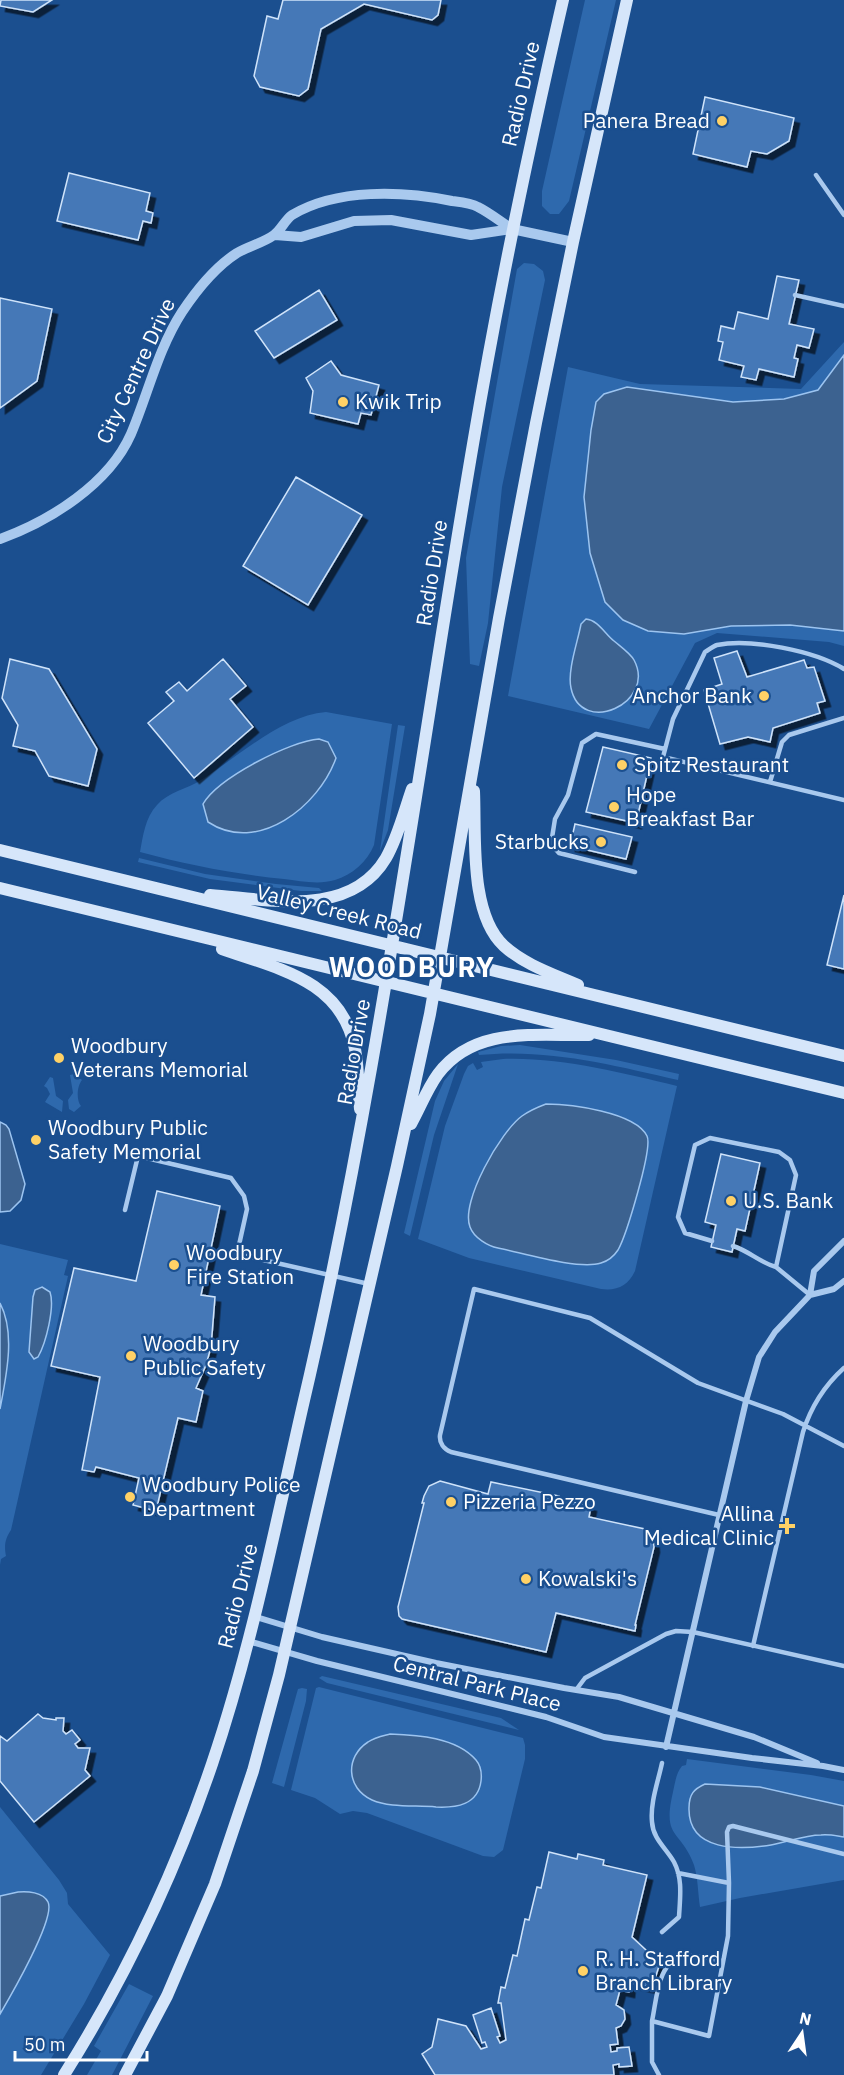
<svg xmlns="http://www.w3.org/2000/svg" width="844" height="2075" font-family="'IBM Plex Sans',sans-serif">
<style>
.green{fill:#2e69ad}
.water{fill:#3c6290;stroke:#9cc4f0;stroke-width:1.5}
.building{fill:#4478b7;stroke:#cfe3fa;stroke-width:1.5;filter:url(#shadow)}
.lines{fill:none;stroke-linecap:round;stroke-linejoin:round}
.service{stroke:#a9c9ee;stroke-width:4.5}
.minor{stroke:#a9c9ee;stroke-width:6}
.tertiary{stroke:#a9c9ee;stroke-width:10}
.secondary{stroke:#d6e6fa;stroke-width:12}
.poi-dot{fill:#ffd166;stroke:#1b4f8f;stroke-width:2}
.labels{text-anchor:middle;stroke-width:5;stroke-linejoin:round;paint-order:stroke}
.street-label{font-size:21px;fill:#fff;stroke:#1b4f8f}
.poi-label{font-size:21px;fill:#fff;stroke:#1b4f8f;text-anchor:start}
.district-label{font-size:27px;font-weight:bold;letter-spacing:1.5px;fill:#fff;stroke:#1b4f8f}
</style>
<defs>
<filter id="shadow"><feDropShadow dx="5.5" dy="5.5" stdDeviation="0" flood-color="#0009"/></filter>
</defs>
<rect width="100%" height="100%" fill="#1b4f8f"/>
<path class="green" d="M585 0H616L569 201 559 214H550L542 206V191Z
M524 263 534 264 543 271 545 280 502 487 488 623 479 666 470 664 466 558 517 269Z
M844 342V646L829 642 717 633 695 643 649 729 508 696 568 367 640 384 801 389Z
M326 712 392 724 374 845C367 862 352 875 335 880 319 885 300 881 284 879 235 874 188 865 140 852 143 836 145 818 157 805 168 792 187 789 201 780 238 757 281 716 326 712Z
M398 725 405 726 388 830 380 851Z
M139 858 205 874 276 884 319 888 322 891H301L210 879 138 862Z
M520 1045 616 1060 679 1074 678 1080C613 1065 547 1048 479 1055L478 1052 501 1046Z
M503 1059C560 1057 622 1073 677 1086L635 1271C628 1286 617 1291 601 1289L469 1258 418 1239 445 1126 464 1074 468 1066 473 1063 477 1070 483 1067 481 1062Z
M458 1064 434 1135 410 1236 404 1233 435 1101 444 1081Z
M74 1074 82 1080C77 1086 76 1100 81 1106L74 1112 69 1109 68 1100 73 1093 70 1075Z
M50 1077 53 1078 56 1096 63 1101 62 1112 45 1102 50 1094 47 1088 44 1086Z
M0 1244 68 1260 64 1275 68 1276 11 1530C5 1539 4 1545 6 1556L1 1559 0 1565Z
M322 1676 501 1718 519 1730 327 1683 319 1678Z
M319 1687 523 1738 525 1745V1759L503 1850 494 1857 483 1856 367 1813 353 1811 340 1814 315 1798 291 1790 316 1688Z
M302 1688 307 1689 306 1701 284 1787 272 1783 296 1696 298 1689Z
M687 1759 811 1775 844 1781V1880L740 1898 700 1907C698 1894 698 1878 694 1865 680 1828 662 1840 673 1792 675 1783 676 1773 682 1766L686 1765Z
M0 1807 59 1880 67 1893 68 1904 110 1955 84 2004 41 2075H0Z
M129 1984 153 1996 112 2075H87L101 2051 94 2046Z"/>
<path class="water" d="M844 355V631L790 625 731 626 684 634 648 631 623 620 605 602 590 553 584 497 591 430 596 402 604 394 627 387 733 402 784 399 818 390Z
M586 619C598 620 605 634 614 641 621 647 630 653 634 660 657 703 581 737 571 688 567 671 578 641 581 624Z
M319 739 328 742 336 758C319 806 258 855 208 822L203 804C218 778 290 741 319 739Z
M546 1104C570 1104 635 1112 647 1136 653 1148 626 1236 618 1250 614 1256 608 1261 601 1263 578 1270 523 1253 498 1248 488 1246 474 1238 470 1227 460 1202 501 1131 522 1116 529 1111 538 1107 546 1104Z
M0 1122 6 1125 9 1129 25 1184 21 1200 10 1211 0 1212Z
M42 1287 50 1292C55 1307 46 1343 38 1357L34 1359 29 1352 33 1297 35 1290Z
M0 1303C16 1333 6 1377 0 1409Z
M390 1734C417 1735 456 1737 476 1760 481 1766 482 1773 481 1781 478 1805 456 1808 436 1807 416 1805 390 1808 372 1800 346 1788 345 1757 368 1742 375 1737 382 1736 390 1734Z
M705 1784 760 1787 844 1806V1837C837 1836 829 1834 821 1835 804 1835 788 1842 771 1845 740 1850 688 1852 689 1808 689 1794 694 1789 705 1784Z
M18 1892C27 1891 43 1892 48 1902 56 1918 10 1997 0 2014V1896Z"/>
<path class="building" d="M1 0H52L33 12 0 6Z
M283 0H441L438 15 432 20 364 4 321 29 308 89 299 96 260 87 254 76 267 16 278 19Z
M705 97 794 118 789 141 767 154 751 151 747 167 693 154Z
M69 173 150 193 146 211 153 213 151 223 143 221 138 240 57 221Z
M777 276 799 280 789 324 814 329 809 348 797 345 794 358 798 359 794 377 759 369 756 380 741 377 744 366 719 360 723 342 718 341 721 326 734 329 738 312 768 319Z
M319 290 337 320 274 358 255 331Z
M0 298 52 309 37 381 0 408Z
M331 361 341 375 379 385 371 415 361 413 358 424 310 413 313 391 306 378Z
M296 477 362 515 308 605 243 566Z
M737 651 747 677 804 660 807 668 814 667 825 701 817 703 820 713 773 728 770 742 748 737 720 744 704 690 722 684 714 658Z
M10 659 49 669 97 749 88 786 49 776 35 751 13 746 18 725 2 698Z
M223 659 246 686 230 699 253 727 194 778 148 723 174 701 166 692 179 682 187 691Z
M603 747 651 758 636 823 586 812Z
M575 824 632 837 626 859 570 846Z
M844 895V969L827 965Z
M721 1154 760 1163 745 1231 737 1229 732 1252 711 1247 716 1225 705 1222Z
M157 1191 220 1206 201 1295 215 1297 211 1347 206 1365 196 1388 203 1391 196 1422 178 1418 156 1511 133 1505 139 1478 96 1467 94 1472 82 1470 100 1377 51 1366 74 1268 136 1281Z
M440 1481 488 1494 491 1482 559 1496 558 1498 591 1506 589 1517 645 1529 653 1538 654 1547 635 1625H636L635 1631 556 1613 546 1652 402 1619 399 1616 398 1607 424 1503H422L424 1496 429 1486Z
M38 1714 43 1718 56 1720V1718H64L63 1731 66 1734 72 1730 80 1740 75 1744 78 1748H90L85 1770 90 1776 34 1822 0 1781V1736L7 1741Z
M549 1852 577 1859 578 1854 604 1860 603 1865 647 1875 632 1937 660 1963 652 1988 630 1983 629 1992 620 1990 616 2005 624 2010 625 2019 621 2026 616 2028 618 2044 610 2045 611 2052 617 2051V2048L629 2047 632 2066 619 2067V2064L613 2065 614 2075H435L422 2054 432 2047 438 2019 466 2026 481 2049 487 2047 485 2042 482 2043 473 2015 491 2008 500 2036 497 2037 500 2043 506 2040 501 2003H498L501 1987 505 1988 513 1955 517 1956 525 1919 529 1920 537 1887 541 1888Z"/>
<g class="lines">
<path class="service" d="M816 175 844 215
M795 295 844 306
M844 669C815 651 750 638 717 645 713 646 709 650 705 652L673 719 663 757 844 800
M770 782 782 742 789 735 844 718
M635 872 559 853 551 844 555 819 568 795 582 743 596 734 665 749
M125 1210 138 1156 231 1178 244 1196 247 1209 237 1254 369 1284
M712 1241 685 1233 678 1217 695 1145 710 1138 779 1152 790 1160 796 1175 776 1267C759 1262 749 1251 733 1246
M776 1267 810 1295
M719 1515 451 1452C444 1449 439 1443 440 1435L474 1289 590 1318 698 1383 783 1414 844 1446
M753 1646 803 1432C811 1407 825 1385 844 1368
M576 1690 585 1678 666 1634 676 1631 693 1632 844 1666
M678 1873 729 1883
M662 1932 679 1917C680 1898 683 1879 674 1862 666 1848 653 1839 652 1822 650 1803 658 1782 662 1763
M652 2021C657 1999 657 1960 685 1956 696 1954 711 1959 723 1961
M659 2075 652 2062V2021L709 2036 728 1936 729 1883 727 1832 729 1827 733 1826 844 1854"/>
<path class="minor" d="M810 1295 814 1271 844 1241
M253 1616 322 1637 436 1663 564 1688 619 1697 754 1737 817 1763
M248 1641 317 1661 546 1717 604 1737 752 1758 823 1766 844 1770
M666 1747 746 1401 759 1357 775 1332 810 1295 834 1289 844 1281"/>
<path class="tertiary" d="M275 235 301 237 354 221 391 220 471 235 512 229 573 242
M0 539C50 521 109 484 131 434 148 394 158 349 182 312 196 291 215 267 237 253 249 246 263 243 274 235 281 230 285 220 292 215 337 188 403 191 452 201 460 202 471 203 478 207 490 213 501 222 512 229"/>
<path class="secondary" d="M474 791C476 836 469 914 504 946 525 965 553 974 578 985
M0 850 844 1056
M0 888 844 1093
M210 895C268 899 350 919 386 858 398 837 404 812 412 789
M222 949C278 969 342 980 355 1049 359 1069 358 1089 360 1109
M411 1124C420 1108 427 1089 438 1074 474 1026 535 1036 589 1035
M64 2075C125 1978 175 1873 212 1764 251 1649 275 1528 302 1409 377 1090 418 766 473 444 498 295 529 147 563 0
M125 2075 167 1996 215 1884 253 1771 279 1675 397 1166 430 1014 499 618 536 423 573 242 627 0"/>
</g>
<g class="poi-dot">
<circle cx="722" cy="121" r="6"/>
<circle cx="343" cy="402" r="6"/>
<circle cx="764" cy="696" r="6"/>
<circle cx="622" cy="765" r="6"/>
<circle cx="614" cy="807" r="6"/>
<circle cx="601" cy="842" r="6"/>
<circle cx="59" cy="1058" r="6"/>
<circle cx="36" cy="1140" r="6"/>
<circle cx="731" cy="1201" r="6"/>
<circle cx="174" cy="1265" r="6"/>
<circle cx="131" cy="1356" r="6"/>
<circle cx="130" cy="1497" r="6"/>
<circle cx="451" cy="1502" r="6"/>
<path d="M784 1517h6v6h6v6h-6v6h-6v-6h-6v-6h6z"/>
<circle cx="526" cy="1579" r="6"/>
<circle cx="583" cy="1971" r="6"/>
</g>
<g class="labels">
<g class="street-label">
<text transform="translate(521 94) rotate(-77)" y="7">Radio Drive</text>
<text transform="translate(136 371) rotate(-65)" y="7">City Centre Drive</text>
<text transform="translate(432 573) rotate(-81)" y="7">Radio Drive</text>
<text transform="translate(339 912) rotate(14)" y="7">Valley Creek Road</text>
<text transform="translate(354 1052) rotate(-80)" y="7">Radio Drive</text>
<text transform="translate(238 1596) rotate(-76)" y="7">Radio Drive</text>
<text transform="translate(477 1684) rotate(14)" y="7">Central Park Place</text>
</g>
<g class="poi-label">
<text x="710" y="128" text-anchor="end">Panera Bread</text>
<text x="355" y="409">Kwik Trip</text>
<text x="752" y="703" text-anchor="end">Anchor Bank</text>
<text x="634" y="772">Spitz Restaurant</text>
<text x="626" y="802">Hope<tspan x="626" dy="24">Breakfast Bar</tspan></text>
<text x="589" y="849" text-anchor="end">Starbucks</text>
<text x="71" y="1053">Woodbury<tspan x="71" dy="24">Veterans Memorial</tspan></text>
<text x="48" y="1135">Woodbury Public<tspan x="48" dy="24">Safety Memorial</tspan></text>
<text x="743" y="1208">U.S. Bank</text>
<text x="186" y="1260">Woodbury<tspan x="186" dy="24">Fire Station</tspan></text>
<text x="143" y="1351">Woodbury<tspan x="143" dy="24">Public Safety</tspan></text>
<text x="142" y="1492">Woodbury Police<tspan x="142" dy="24">Department</tspan></text>
<text x="463" y="1509">Pizzeria Pezzo</text>
<text x="774" y="1521" text-anchor="end">Allina<tspan x="774" dy="24">Medical Clinic</tspan></text>
<text x="538" y="1586">Kowalski's</text>
<text x="595" y="1966">R. H. Stafford<tspan x="595" dy="24">Branch Library</tspan></text>
</g>
<g class="district-label">
<text x="412" y="977">WOODBURY</text>
</g>
</g>
<g transform="translate(802 2033) rotate(13)" stroke="#1b4f8f" stroke-width="4.5" paint-order="stroke">
<path d="M0-4.5L10 22L0 15L-10 22Z" fill="#ffffff"/>
<text y="-9" font-size="16" font-weight="bold" text-anchor="middle" fill="#ffffff">N</text>
</g>
<path d="M15 2051v9h132v-9" fill="none" stroke="#ffffff" stroke-width="3"/>
<text x="24" y="2051" font-size="18" fill="#ffffff" stroke="#1b4f8f" stroke-width="4.5" paint-order="stroke">50 m</text>
</svg>
